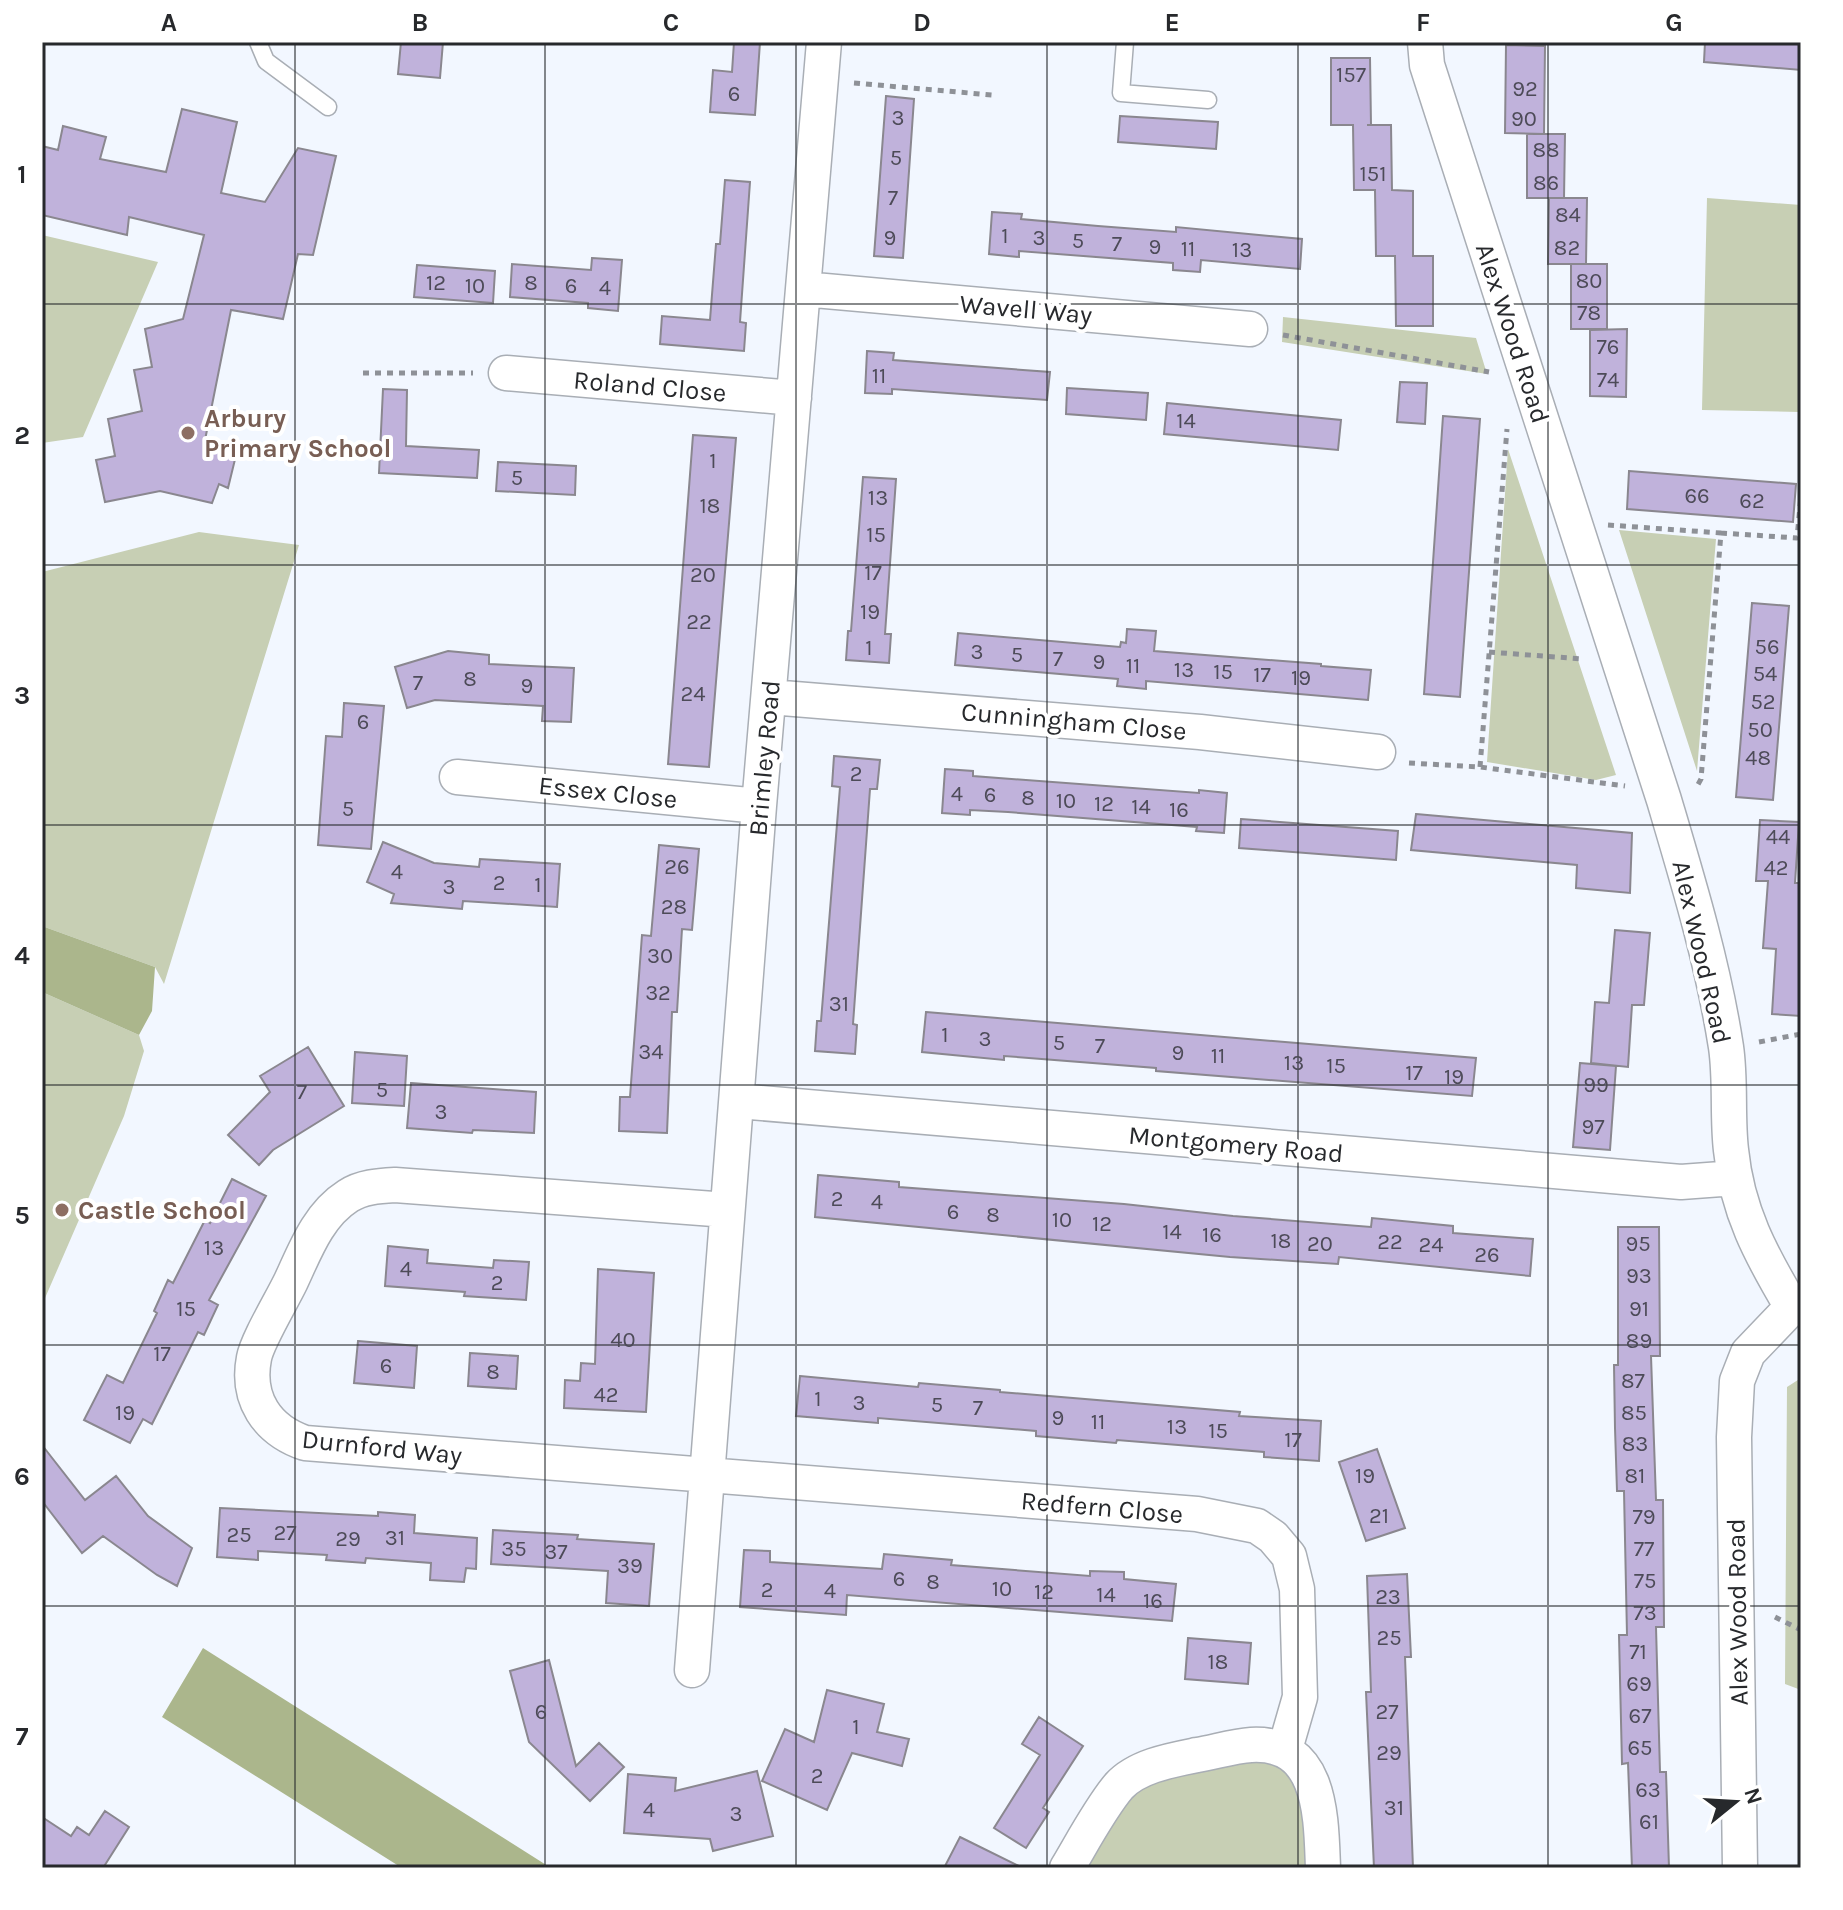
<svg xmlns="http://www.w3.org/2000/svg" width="1843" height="1910" font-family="Karla,sans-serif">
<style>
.green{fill:#c7cfb4}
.forest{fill:#abb68c}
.building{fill:#c0b2db;stroke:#8a878f;stroke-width:2}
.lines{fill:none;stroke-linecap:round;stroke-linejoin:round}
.lane-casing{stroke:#a9aeb5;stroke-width:19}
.street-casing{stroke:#a9aeb5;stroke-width:37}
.path{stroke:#8e9197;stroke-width:5;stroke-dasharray:6 6;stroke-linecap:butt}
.lane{stroke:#fff;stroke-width:16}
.street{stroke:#fff;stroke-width:34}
.grid{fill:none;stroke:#27292c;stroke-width:2;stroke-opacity:0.55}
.education-dot{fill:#8d6e63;stroke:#fff;stroke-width:3}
.labels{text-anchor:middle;stroke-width:8;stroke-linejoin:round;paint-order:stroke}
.number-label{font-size:22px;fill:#4d4b58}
.street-label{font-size:26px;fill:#27292c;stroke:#fff}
.education-label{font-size:26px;font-weight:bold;fill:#785e54;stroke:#fff;text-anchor:start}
.neatline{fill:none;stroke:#27292c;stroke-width:3}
.grid-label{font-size:26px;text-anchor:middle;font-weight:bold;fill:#27292c}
</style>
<rect width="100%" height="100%" fill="#f2f7ff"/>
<path class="green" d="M1707 198 1801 205 1799 412 1702 410Z
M42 235 158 262 83 437 42 443Z
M1283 317 1476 338 1487 374 1282 342Z
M1508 449 1616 775 1596 780 1487 762Z
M1619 530 1716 539 1697 771Z
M199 532 299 545 164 984 155 967 42 926V572Z
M42 992 139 1035 144 1051 124 1116 42 1305Z
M1801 1378V1690L1785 1684 1787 1387Z
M1251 1755 1281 1766 1305 1794 1309 1868H1080L1128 1793 1149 1776Z"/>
<path class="forest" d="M42 926 155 967 152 1011 139 1035 42 992Z
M203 1648 551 1868H402L162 1717Z"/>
<path class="building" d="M401 42H443L440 78 398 74Z
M734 42H760L755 115 710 112 713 70 732 72Z
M1705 42H1801V70L1704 62Z
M1506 45 1545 46 1544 134 1505 133Z
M1331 58H1370L1371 125H1367H1391L1392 190 1413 191V256H1433V326H1396L1395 256H1376L1375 190H1354L1353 125H1331Z
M886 96 914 99 903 258 874 256Z
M182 109 237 122 221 193 265 202 298 148 336 156 313 255 298 254 283 319 231 310 205 440 238 447 228 488 219 484 212 503 160 491 105 502 96 460 115 456 108 419 142 411 134 370 152 367 145 329 183 319 204 235 129 217 127 235 42 215V146L58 150 63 126 106 137 100 159 166 172Z
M1120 116 1218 122 1216 149 1118 142Z
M1527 134H1565L1564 198H1527Z
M725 180 750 182 740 322 746 323 744 351 660 344 662 316 710 320 716 244H720Z
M1549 198H1587L1586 264H1548Z
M992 212 1022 214 1021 219 1098 226 1176 232V227L1302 239 1300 269 1201 260 1200 272 1173 270V263L1019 251V257L989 254Z
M592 258 622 260 618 311 588 308V303L510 297 512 264 591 270Z
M1571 264H1607V329H1571Z
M417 265 495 271 493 303 414 297Z
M1627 329 1626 397 1590 396V330Z
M867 351 894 353 893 360 1050 372 1047 400 892 389V394L865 393Z
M1400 382 1427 383 1425 424 1397 422Z
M1067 388 1148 393 1146 420 1066 414Z
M383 389 407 390 406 446 479 450 477 478 379 473Z
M1167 403 1341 420 1338 450 1164 434Z
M1443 416 1480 419 1460 697 1424 694Z
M693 435 736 438 709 767 668 764Z
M498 462 576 466 575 495 496 491Z
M1629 471 1796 484 1793 522 1627 509Z
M863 477 896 479 885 634H891L889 663 846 660 848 631H851Z
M1752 603 1789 606 1773 800 1736 797Z
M1127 629 1156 631 1154 651 1321 664V666L1371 670 1368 700 1146 681V689L1117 686 1118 679 955 665 958 633 1120 647 1121 642 1126 643Z
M448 651 489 655V664L574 668 571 722 542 721 543 706 435 700 407 708 395 667Z
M344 703 384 706 371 849 318 845 326 736 342 737Z
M834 756 880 760 877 789H870L853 1024 857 1025 855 1054 815 1051 817 1021H821L840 787 832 786Z
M945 769 973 771V776L1199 793V790L1227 793 1224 833 1196 831 1197 827 1008 812 970 810V815L942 813Z
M1416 814 1632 833 1630 893 1576 888 1577 865 1411 850Z
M1241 819 1398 831 1396 860 1239 848Z
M1760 820 1799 822 1795 883H1801V1016L1772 1014 1776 949 1763 948 1768 881H1756Z
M383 842 434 863 479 867 480 859 560 864 557 907 463 901 462 909 391 903 394 894 367 882Z
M659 845 699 849 692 930 682 929 677 1012H672L667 1133 619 1131 620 1097H630L642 935 651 936Z
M1615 930 1650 933 1644 1005H1632L1628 1067 1591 1063 1595 1002 1609 1003Z
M926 1012 1476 1058 1472 1096 1156 1071V1068L1004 1056V1060L922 1052Z
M308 1047 344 1106 273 1150 259 1165 228 1135 270 1092 260 1076Z
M355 1052 407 1056 404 1106 352 1103Z
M1580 1063 1616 1066 1610 1150 1573 1147Z
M411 1083 536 1092 534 1133 473 1130 472 1133 407 1128Z
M818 1175 899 1182V1187L1124 1204 1233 1216 1371 1227 1372 1218 1453 1226V1233L1533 1239 1530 1276 1339 1257 1338 1264 1230 1257 815 1217Z
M232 1179 266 1196 209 1300 218 1305 204 1335 198 1332 152 1424 143 1419 130 1443 84 1420 107 1375 123 1383 157 1313 154 1311 168 1280 173 1283 205 1220 210 1223Z
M1618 1227H1659L1660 1356H1651L1656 1500H1663L1664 1627H1656L1660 1772H1666L1669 1868H1632L1628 1763 1622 1764 1619 1635H1627L1624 1491H1617L1615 1428 1614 1365H1618Z
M388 1246 428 1250 427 1263 493 1268 494 1260 529 1262 526 1300 464 1296 465 1292 385 1286Z
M598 1269 654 1273 646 1412 564 1408 565 1380 580 1381 581 1363 595 1364Z
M358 1341 417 1346 414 1388 354 1383Z
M470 1353 518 1356 516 1389 468 1386Z
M800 1376 918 1387 919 1383 1000 1390V1392L1240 1412 1239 1416 1321 1421 1319 1461 1264 1457V1452L1117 1440 1116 1443 1036 1436V1431L878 1418V1423L796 1416Z
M42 1445 85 1500 116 1476 148 1516 192 1548 177 1586 157 1575 103 1536 82 1553 42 1501Z
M1377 1449 1405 1528 1366 1541 1339 1462Z
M220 1508 378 1516V1512L415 1515 414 1533 477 1538 476 1569 466 1568 464 1582 430 1580 431 1563 366 1558 365 1563 326 1560 327 1555 258 1551V1560L217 1557Z
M493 1530 578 1535 577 1539 654 1544 649 1606 606 1603 608 1571 491 1564Z
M744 1550 770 1551V1562L882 1569 884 1554 952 1560 951 1565 1090 1576V1571L1124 1572V1579L1176 1584 1172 1621 847 1595 846 1615 740 1607Z
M1407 1574 1411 1657H1405L1413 1868H1374L1366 1692H1371L1367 1576Z
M1188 1638 1251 1643 1248 1684 1185 1679Z
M549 1660 576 1766 599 1743 624 1767 590 1801 529 1742 510 1671Z
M827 1690 884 1704 877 1732 909 1739 902 1766 852 1753 827 1810 762 1781 785 1729 814 1742Z
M1039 1717 1083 1746 1043 1808 1049 1812 1026 1848 994 1828 1040 1755 1022 1744Z
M757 1771 773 1836 713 1851 710 1839 624 1833 628 1774 676 1778 675 1791Z
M105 1811 129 1827 103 1868H42V1817L71 1836 77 1827 89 1835Z
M960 1837 1023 1868H944Z"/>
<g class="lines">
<g class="lane-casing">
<path id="lane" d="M258 42 266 61 328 107
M1125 42 1121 93 1208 100"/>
</g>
<g class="street-casing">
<path id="street" d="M1425 42 1427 65 1664 800C1688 881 1713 963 1726 1047 1731 1081 1727 1116 1731 1150 1737 1211 1761 1255 1792 1307
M803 289 1250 329
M506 373 794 398
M770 697 1200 732 1378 752
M457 777 759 806
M738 1101 1681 1182 1735 1178
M727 1210 395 1185C378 1186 362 1187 348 1196 318 1215 305 1251 291 1281 282 1300 257 1341 254 1358 246 1399 267 1430 305 1443L1197 1514 1257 1526 1273 1537 1289 1556 1297 1589 1300 1697 1285 1749
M692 1670 759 806 824 42
M1067 1868C1082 1843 1101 1807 1119 1786 1137 1766 1172 1760 1197 1755 1215 1752 1234 1746 1251 1745 1322 1741 1321 1817 1323 1868
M1740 1868 1734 1437 1737 1381 1748 1353 1792 1307"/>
</g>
<path class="path" d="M854 83 992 95
M1283 335 1489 372
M363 373H473
M1608 525 1721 533 1701 779 1696 788
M1721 533 1797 538 1801 496
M1489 652 1583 659
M1409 763 1480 767 1625 786
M1480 767 1507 429
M1759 1042 1801 1034
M1775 1617 1801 1630"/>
<use href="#lane" class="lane"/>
<use href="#street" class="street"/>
</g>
<path class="grid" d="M295 42V1868M545 42V1868M796 42V1868M1047 42V1868M1298 42V1868M1548 42V1868M42 304H1801M42 565H1801M42 825H1801M42 1085H1801M42 1345H1801M42 1606H1801"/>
<g class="education-dot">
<circle cx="188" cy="433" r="8"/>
<circle cx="62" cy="1210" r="8"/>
</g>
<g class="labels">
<g class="number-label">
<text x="1351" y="82">157</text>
<text x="1525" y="96">92</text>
<text x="734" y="101">6</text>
<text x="898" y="125">3</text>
<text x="1524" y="126">90</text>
<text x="1546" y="157">88</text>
<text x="896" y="165">5</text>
<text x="1373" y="181">151</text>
<text x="1546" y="190">86</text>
<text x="893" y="205">7</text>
<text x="1568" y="222">84</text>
<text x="1005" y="243">1</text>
<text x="890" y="245">9</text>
<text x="1039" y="245">3</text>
<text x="1078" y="248">5</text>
<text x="1117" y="251">7</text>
<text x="1155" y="254">9</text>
<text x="1567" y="255">82</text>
<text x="1188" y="256">11</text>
<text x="1242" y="257">13</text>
<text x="1589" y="288">80</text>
<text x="436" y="290">12</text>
<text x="531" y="290">8</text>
<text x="475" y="293">10</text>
<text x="571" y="293">6</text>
<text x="605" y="295">4</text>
<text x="1589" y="320">78</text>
<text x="1608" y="354">76</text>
<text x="879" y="383">11</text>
<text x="1608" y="387">74</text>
<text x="1186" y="428">14</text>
<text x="713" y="468">1</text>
<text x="517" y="485">5</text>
<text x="1697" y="503">66</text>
<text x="878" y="505">13</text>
<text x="1752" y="508">62</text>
<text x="710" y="513">18</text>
<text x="876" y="542">15</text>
<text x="873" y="580">17</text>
<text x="703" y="582">20</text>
<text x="870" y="619">19</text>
<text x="699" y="629">22</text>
<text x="1767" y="654">56</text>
<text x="869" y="655">1</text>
<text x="977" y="659">3</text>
<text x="1017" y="662">5</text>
<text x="1058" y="666">7</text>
<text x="1099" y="669">9</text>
<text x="1133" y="673">11</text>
<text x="1184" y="677">13</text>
<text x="1223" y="679">15</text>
<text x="1765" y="681">54</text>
<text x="1262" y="682">17</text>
<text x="1301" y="685">19</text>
<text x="470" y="686">8</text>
<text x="418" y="690">7</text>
<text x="527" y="693">9</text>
<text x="693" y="701">24</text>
<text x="1763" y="709">52</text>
<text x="363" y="729">6</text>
<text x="1760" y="737">50</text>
<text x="1758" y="765">48</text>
<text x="856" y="781">2</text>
<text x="957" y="801">4</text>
<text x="990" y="802">6</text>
<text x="1028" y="805">8</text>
<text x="1066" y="808">10</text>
<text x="1104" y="811">12</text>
<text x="1141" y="814">14</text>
<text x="348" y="816">5</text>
<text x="1179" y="817">16</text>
<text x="1778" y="844">44</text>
<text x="677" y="874">26</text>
<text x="1776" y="875">42</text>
<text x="397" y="879">4</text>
<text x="499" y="890">2</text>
<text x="538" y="892">1</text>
<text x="449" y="894">3</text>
<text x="674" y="914">28</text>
<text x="660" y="963">30</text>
<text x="658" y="1000">32</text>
<text x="839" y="1011">31</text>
<text x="945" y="1042">1</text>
<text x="985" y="1046">3</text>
<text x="1059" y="1050">5</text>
<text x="1100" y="1053">7</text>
<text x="651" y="1059">34</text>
<text x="1178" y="1060">9</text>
<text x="1218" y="1063">11</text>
<text x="1294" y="1070">13</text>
<text x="1336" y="1073">15</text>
<text x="1414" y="1080">17</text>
<text x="1454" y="1084">19</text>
<text x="1596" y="1092">99</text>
<text x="382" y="1097">5</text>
<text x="302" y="1099">7</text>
<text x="441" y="1119">3</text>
<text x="1593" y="1134">97</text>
<text x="837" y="1206">2</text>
<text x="877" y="1209">4</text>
<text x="953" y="1219">6</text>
<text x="993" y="1222">8</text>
<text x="1062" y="1227">10</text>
<text x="1102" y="1231">12</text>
<text x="1172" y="1239">14</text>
<text x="1212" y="1242">16</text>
<text x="1281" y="1248">18</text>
<text x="1390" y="1249">22</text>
<text x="1320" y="1251">20</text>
<text x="1638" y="1251">95</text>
<text x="1431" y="1252">24</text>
<text x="214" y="1255">13</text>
<text x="1487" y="1262">26</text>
<text x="406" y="1276">4</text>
<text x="1639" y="1283">93</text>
<text x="497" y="1290">2</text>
<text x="186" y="1316">15</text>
<text x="1639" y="1316">91</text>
<text x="623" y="1347">40</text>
<text x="1639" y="1348">89</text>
<text x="162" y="1361">17</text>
<text x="386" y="1373">6</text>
<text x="493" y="1379">8</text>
<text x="1633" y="1388">87</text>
<text x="606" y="1402">42</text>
<text x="818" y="1406">1</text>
<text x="859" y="1410">3</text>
<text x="937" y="1412">5</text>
<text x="978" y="1415">7</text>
<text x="125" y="1420">19</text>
<text x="1634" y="1420">85</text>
<text x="1058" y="1425">9</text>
<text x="1098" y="1429">11</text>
<text x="1177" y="1434">13</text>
<text x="1218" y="1438">15</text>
<text x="1293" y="1447">17</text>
<text x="1635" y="1451">83</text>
<text x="1365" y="1483">19</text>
<text x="1635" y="1483">81</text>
<text x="1379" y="1523">21</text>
<text x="1644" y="1524">79</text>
<text x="285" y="1540">27</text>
<text x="239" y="1542">25</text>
<text x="395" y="1545">31</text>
<text x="348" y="1546">29</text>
<text x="514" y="1556">35</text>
<text x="1644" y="1556">77</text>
<text x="556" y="1559">37</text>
<text x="630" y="1573">39</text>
<text x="899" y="1586">6</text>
<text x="1645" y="1588">75</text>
<text x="933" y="1589">8</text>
<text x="1002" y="1596">10</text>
<text x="767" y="1597">2</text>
<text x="830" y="1598">4</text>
<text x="1044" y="1599">12</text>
<text x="1106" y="1602">14</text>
<text x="1388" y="1604">23</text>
<text x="1153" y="1608">16</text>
<text x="1645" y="1620">73</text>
<text x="1389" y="1645">25</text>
<text x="1638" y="1659">71</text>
<text x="1218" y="1669">18</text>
<text x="1639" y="1691">69</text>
<text x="541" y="1719">6</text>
<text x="1387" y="1719">27</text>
<text x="1640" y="1723">67</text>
<text x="856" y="1734">1</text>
<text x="1640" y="1755">65</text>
<text x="1389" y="1760">29</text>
<text x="817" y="1783">2</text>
<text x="1648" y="1797">63</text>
<text x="1394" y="1815">31</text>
<text x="649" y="1817">4</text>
<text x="736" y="1821">3</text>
<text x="1649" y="1829">61</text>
</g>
<g class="street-label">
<text transform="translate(1026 309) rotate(5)" y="9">Wavell Way</text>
<text transform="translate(1513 333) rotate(72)" y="9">Alex Wood Road</text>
<text transform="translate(650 386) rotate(5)" y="9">Roland Close</text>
<text transform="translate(1074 721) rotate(5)" y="9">Cunningham Close</text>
<text transform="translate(764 758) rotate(-85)" y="9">Brimley Road</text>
<text transform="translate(608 792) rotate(6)" y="9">Essex Close</text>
<text transform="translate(1702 952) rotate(77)" y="9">Alex Wood Road</text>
<text transform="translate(1236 1144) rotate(5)" y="9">Montgomery Road</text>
<text transform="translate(382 1447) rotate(6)" y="9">Durnford Way</text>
<text transform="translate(1102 1507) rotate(5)" y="9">Redfern Close</text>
<text transform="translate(1737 1612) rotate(-91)" y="9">Alex Wood Road</text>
</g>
<g class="education-label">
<text x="204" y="427">Arbury<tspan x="204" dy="30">Primary School</tspan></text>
<text x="78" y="1219">Castle School</text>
</g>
</g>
<rect width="1843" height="1910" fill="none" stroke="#ffffff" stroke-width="88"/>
<g transform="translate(1735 1802) rotate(72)" stroke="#ffffff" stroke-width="6" paint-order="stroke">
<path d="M0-6L14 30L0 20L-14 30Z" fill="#27292c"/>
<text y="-12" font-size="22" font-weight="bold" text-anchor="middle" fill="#27292c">N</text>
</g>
<rect x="44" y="44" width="1755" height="1822" class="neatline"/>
<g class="grid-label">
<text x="169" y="31">A</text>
<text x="420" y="31">B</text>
<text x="671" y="31">C</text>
<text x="922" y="31">D</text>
<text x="1172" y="31">E</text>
<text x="1423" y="31">F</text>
<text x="1674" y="31">G</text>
<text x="22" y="183">1</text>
<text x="22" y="444">2</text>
<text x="22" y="704">3</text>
<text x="22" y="964">4</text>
<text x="22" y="1224">5</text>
<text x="22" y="1485">6</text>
<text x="22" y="1745">7</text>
</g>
</svg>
